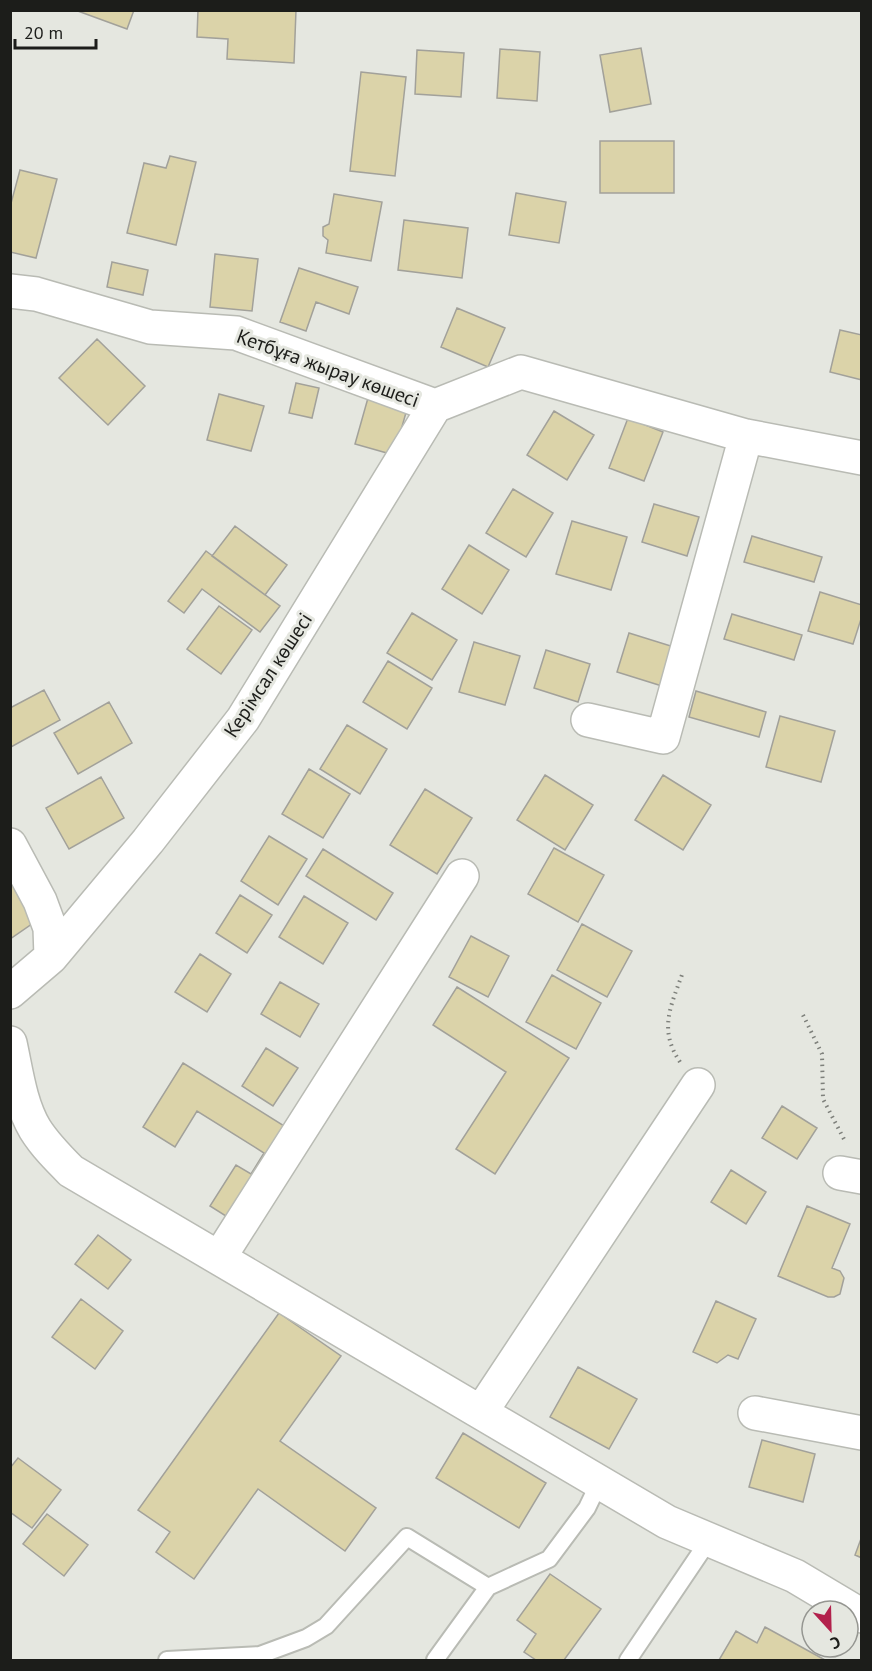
<svg xmlns="http://www.w3.org/2000/svg" width="872" height="1671" font-family="'PT Sans',sans-serif">
<style>
.building{fill:#dbd3a9;stroke:#a2a19a;stroke-width:1.5}
.lines{fill:none;stroke-linecap:round;stroke-linejoin:round}
.lane-casing{stroke:#b9bbb4;stroke-width:20}
.street-casing{stroke:#b9bbb4;stroke-width:36}
.path{stroke:#7e807b;stroke-width:4;stroke-dasharray:1.5 4.5;stroke-linecap:butt}
.lane{stroke:#fff;stroke-width:16}
.street{stroke:#fff;stroke-width:33}
.labels{text-anchor:middle;stroke-width:6;stroke-linejoin:round;paint-order:stroke}
.street-label{font-size:20px;fill:#1c1d1a;stroke:#e5e7e0}
</style>
<rect width="100%" height="100%" fill="#e5e7e0"/>
<path class="building" d="M75 10H134L127 29Z
M198 10H296L294 63 227 59 228 39 197 37Z
M641 48 651 104 610 112 600 55Z
M500 49 540 52 537 101 497 98Z
M417 50 464 53 461 97 415 94Z
M361 72 406 77 395 176 350 171Z
M600 141H674V193H600Z
M170 156 196 162 176 245 127 233 144 163 166 168Z
M20 170 57 179 36 258 10 252V207Z
M516 193 566 202 559 243 509 235Z
M334 194 382 202 371 261 326 253 328 240 323 236V227L329 224Z
M404 220 468 228 462 278 398 270Z
M215 254 258 259 252 311 210 307Z
M112 262 148 270 143 295 107 287Z
M299 268 358 287 349 314 316 302 306 331 280 322Z
M457 308 505 328 488 367 441 347Z
M840 330 862 335V380L830 372Z
M97 339 145 386 108 425 59 378Z
M296 383 319 388 312 418 289 413Z
M219 394 264 406 251 451 207 440Z
M368 398 407 409 394 455 355 444Z
M554 411 594 435 567 480 527 455Z
M628 418 663 432 644 481 609 468Z
M513 489 553 513 526 557 486 533Z
M654 504 699 517 687 556 642 542Z
M572 521 627 537 611 590 556 574Z
M235 526 287 565 265 595 212 556Z
M752 536 822 557 814 582 744 562Z
M469 545 509 570 482 614 442 589Z
M206 551 280 606 260 632 202 589 184 613 168 601Z
M820 592 862 605V616L853 644 808 631Z
M219 606 252 630 221 674 187 649Z
M412 613 457 640 432 680 387 653Z
M732 614 802 635 794 660 724 639Z
M629 633 674 647 662 686 617 672Z
M474 642 520 656 505 705 459 692Z
M546 650 590 664 578 702 534 688Z
M388 661 432 688 407 729 363 702Z
M44 690 60 720 11 747 10 708Z
M696 691 766 712 759 737 689 717Z
M109 702 132 743 78 774 54 733Z
M780 716 835 731 821 782 766 767Z
M347 725 387 749 360 794 320 769Z
M309 769 350 794 323 838 282 814Z
M545 775 593 805 565 850 517 820Z
M663 775 711 805 683 850 635 820Z
M101 777 124 818 69 849 46 808Z
M425 789 472 818 437 874 390 845Z
M269 836 307 859 278 905 241 881Z
M554 848 604 875 578 922 528 894Z
M323 849 393 893 376 920 306 876Z
M10 878 39 919 10 939Z
M240 895 272 915 247 953 216 933Z
M304 896 348 923 323 964 279 937Z
M582 924 632 951 607 997 557 970Z
M471 936 509 956 488 997 449 977Z
M200 954 231 974 207 1012 175 992Z
M552 975 601 1003 576 1049 526 1022Z
M280 982 319 1004 300 1037 261 1014Z
M457 987 569 1058 495 1174 456 1149 506 1072 433 1025Z
M266 1048 298 1068 273 1106 242 1086Z
M183 1063 297 1134 240 1225 210 1206 236 1165 251 1174 264 1153 197 1111 175 1147 143 1127Z
M782 1106 817 1128 797 1159 762 1138Z
M731 1170 766 1192 746 1224 711 1202Z
M807 1206 850 1224 832 1268 840 1271 844 1278 840 1294 834 1297H828L778 1276Z
M98 1235 131 1260 108 1289 75 1264Z
M81 1299 123 1331 95 1369 52 1337Z
M716 1301 756 1319 738 1359 728 1355 717 1363 693 1352Z
M279 1313 341 1356 280 1441 376 1508 345 1551 258 1489 194 1579 156 1552 170 1532 138 1510Z
M578 1367 637 1399 609 1449 550 1417Z
M463 1433 546 1483 519 1528 436 1478Z
M762 1440 815 1454 803 1502 749 1487Z
M18 1458 61 1490 32 1528 10 1512V1468Z
M47 1514 88 1545 64 1576 23 1544Z
M862 1536V1558L855 1555Z
M550 1574 601 1609 564 1660H536L524 1652 536 1634 517 1620Z
M765 1627 825 1660H719L736 1631 757 1643Z"/>
<g class="lines">
<g class="lane-casing">
<path id="lane" d="M167 1660 260 1655 306 1638 326 1626 407 1537 488 1587 549 1559 587 1508 599 1483
M435 1660 488 1587
M628 1660 709 1540"/>
</g>
<g class="street-casing">
<path id="street" d="M10 291 36 294 150 327 236 333 435 406
M588 720 663 737 746 436
M10 845 40 901 50 928 51 957
M10 992 51 957 148 841 243 719 435 406 521 372 746 436 862 458
M10 1043C16 1070 20 1104 35 1129 45 1145 58 1158 71 1171L667 1522 795 1576 862 1616
M840 1173 862 1177
M219 1258 462 876
M481 1412 698 1085
M755 1413 862 1433"/>
</g>
<path class="path" d="M803 1015 822 1054 823 1099 846 1143
M680 1062C658 1029 671 1006 683 972"/>
<use href="#lane" class="lane"/>
<use href="#street" class="street"/>
</g>
<g class="labels">
<g class="street-label">
<text transform="translate(328 368) rotate(20)" y="7">Кетбұға жырау көшесі</text>
<text transform="translate(268 675) rotate(-57)" y="7">Керімсал көшесі</text>
</g>
</g>
<rect width="872" height="1671" fill="none" stroke="#1c1d1a" stroke-width="24"/>
<g transform="translate(830 1629) rotate(158)"><circle r="28" fill="#e5e7e0" stroke="#959691" stroke-width="1.5"/>
<path d="M0-4.5L10 22L0 15L-10 22Z" fill="#b2214c"/>
<text y="-9" font-size="16" font-weight="bold" text-anchor="middle" fill="#1c1d1a">С</text>
</g>
<path d="M15 39v9h81v-9" fill="none" stroke="#1c1d1a" stroke-width="3"/>
<text x="24" y="39" font-size="18" fill="#1c1d1a" stroke="#e5e7e0" stroke-width="4.5" paint-order="stroke">20 m</text>
</svg>
